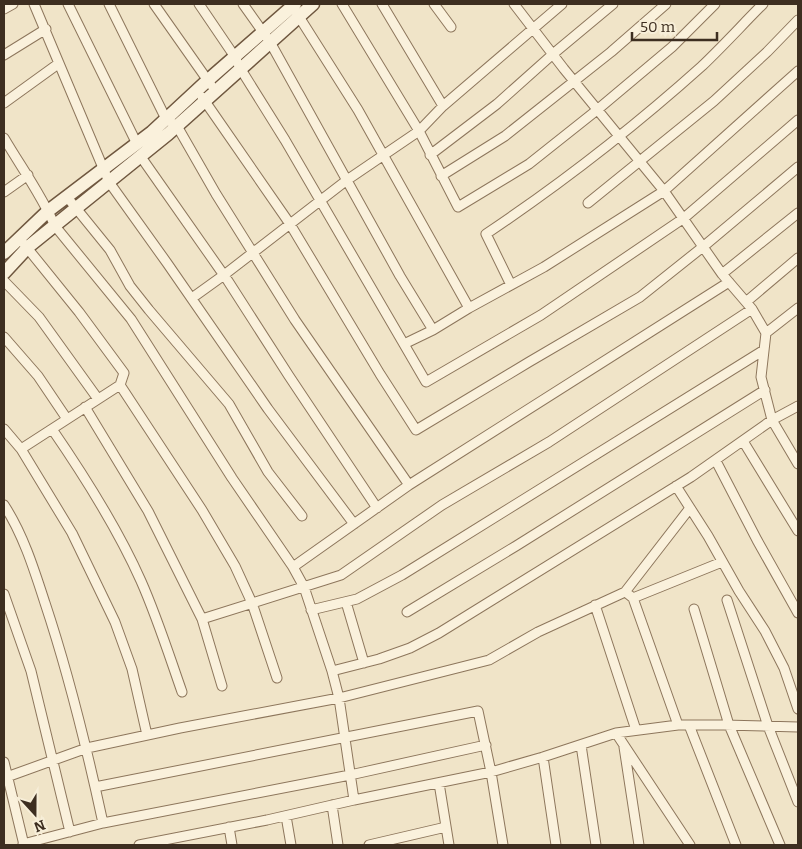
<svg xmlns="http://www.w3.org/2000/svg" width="802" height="849" font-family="Bitter,serif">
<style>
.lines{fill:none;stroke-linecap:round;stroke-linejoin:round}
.street-casing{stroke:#8d765c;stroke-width:11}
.secondary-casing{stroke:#6f573f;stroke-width:15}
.street{stroke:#faf1dc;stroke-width:9}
.secondary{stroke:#faf1dc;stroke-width:12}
</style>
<rect width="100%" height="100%" fill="#f0e4c8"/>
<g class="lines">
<g class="street-casing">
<path id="street" d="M34 4 109 182 167 263 268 409 354 524
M68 4 137 144
M109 4 166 119 177 126 216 194 295 320 409 485
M154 4 211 85
M199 4 235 57 240 68 285 140 426 382 541 315 684 218 798 120
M243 4 270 42 400 276 433 330
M342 4 419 131 458 207 529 164 597 110 672 47 715 4
M382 4 443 106
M434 4 451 27
M514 4 564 69 664 191 722 274 752 309 766 333 761 377 772 420 798 464
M4 9 13 4
M296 12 358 110 469 308
M4 55 46 29
M202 97 290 224 380 374 416 430 529 362 640 297 704 246 798 167
M4 103 58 64
M4 138C21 167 41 194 55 226L131 319 232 478 293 567 304 587 332 671 339 698 354 800
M430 155 497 104 553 54 613 4
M141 157 228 281 289 376 377 508
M441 176 505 136 611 52 666 4
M4 192 28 175
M67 197 110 250 130 286 149 310 229 404 268 472 302 516
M588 203 714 101 767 52 798 20
M722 274 798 213
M4 281 39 317 98 399
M511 285 486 234C562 183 634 127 702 66 723 46 743 24 763 4
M192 298 224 275 347 180 419 131 443 106 562 4
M746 302 798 258
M766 333 798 308
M4 337 38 376 67 419
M404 344 433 330 469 308 544 267 664 191 798 71
M120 385 202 510 235 566 252 603 277 678
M85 407 148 511 202 619 222 686
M4 429 21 449 72 533 115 622 132 669 147 735
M52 429C85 477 117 527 141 581 157 617 169 655 182 692
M743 441 798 531
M21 449 120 385 124 373 79 312 24 244
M716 461 757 540 798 613
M676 486 708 536 739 591 765 631 784 668 798 709
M4 505C23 534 34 569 45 603 69 675 87 749 103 823
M293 567 409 485 729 282
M4 594 31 671 70 832
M628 594 633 598 722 562
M633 598 678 725
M727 600 768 726 798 802
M346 602 364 663
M595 605 636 730
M694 609 729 725 780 845
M311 610 357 599 402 575 764 350
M407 612 516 546 765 390
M202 619 341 575 442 505 549 442 752 309
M332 671 379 659 410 648 439 633 691 477 772 420 798 406
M689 725 736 845
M616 733 690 845
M581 745 596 845
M624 747 639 845
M543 757 556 845
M4 762 24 845
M4 778 87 748 180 728 339 698 489 660 538 632 625 592 690 508
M439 783 449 845
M95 787 478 711 491 772 503 845
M332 805 338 845
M286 816 291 845
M229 827 232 845
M23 844 103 823 350 775 486 745
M139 845 267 820 354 800 491 772 543 757 616 733 678 725H724L798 727
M369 845 446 827"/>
</g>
<g class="secondary-casing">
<path id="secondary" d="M4 253 48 211 152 132 207 81 295 4
M4 273 28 247 168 134 313 4"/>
</g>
<use href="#street" class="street"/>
<use href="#secondary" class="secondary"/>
</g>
<rect width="802" height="849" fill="none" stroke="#3d2e20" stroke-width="10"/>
<g transform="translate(35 814) rotate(159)" stroke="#f7eed8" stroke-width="4" paint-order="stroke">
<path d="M0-4L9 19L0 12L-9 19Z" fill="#3d2e20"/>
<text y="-8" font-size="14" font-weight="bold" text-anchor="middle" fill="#3d2e20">N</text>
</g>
<path d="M632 32v8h85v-8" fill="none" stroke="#3d2e20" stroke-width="2.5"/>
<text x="640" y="32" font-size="15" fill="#3d2e20" stroke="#f7eed8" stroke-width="4" paint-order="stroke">50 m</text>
</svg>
